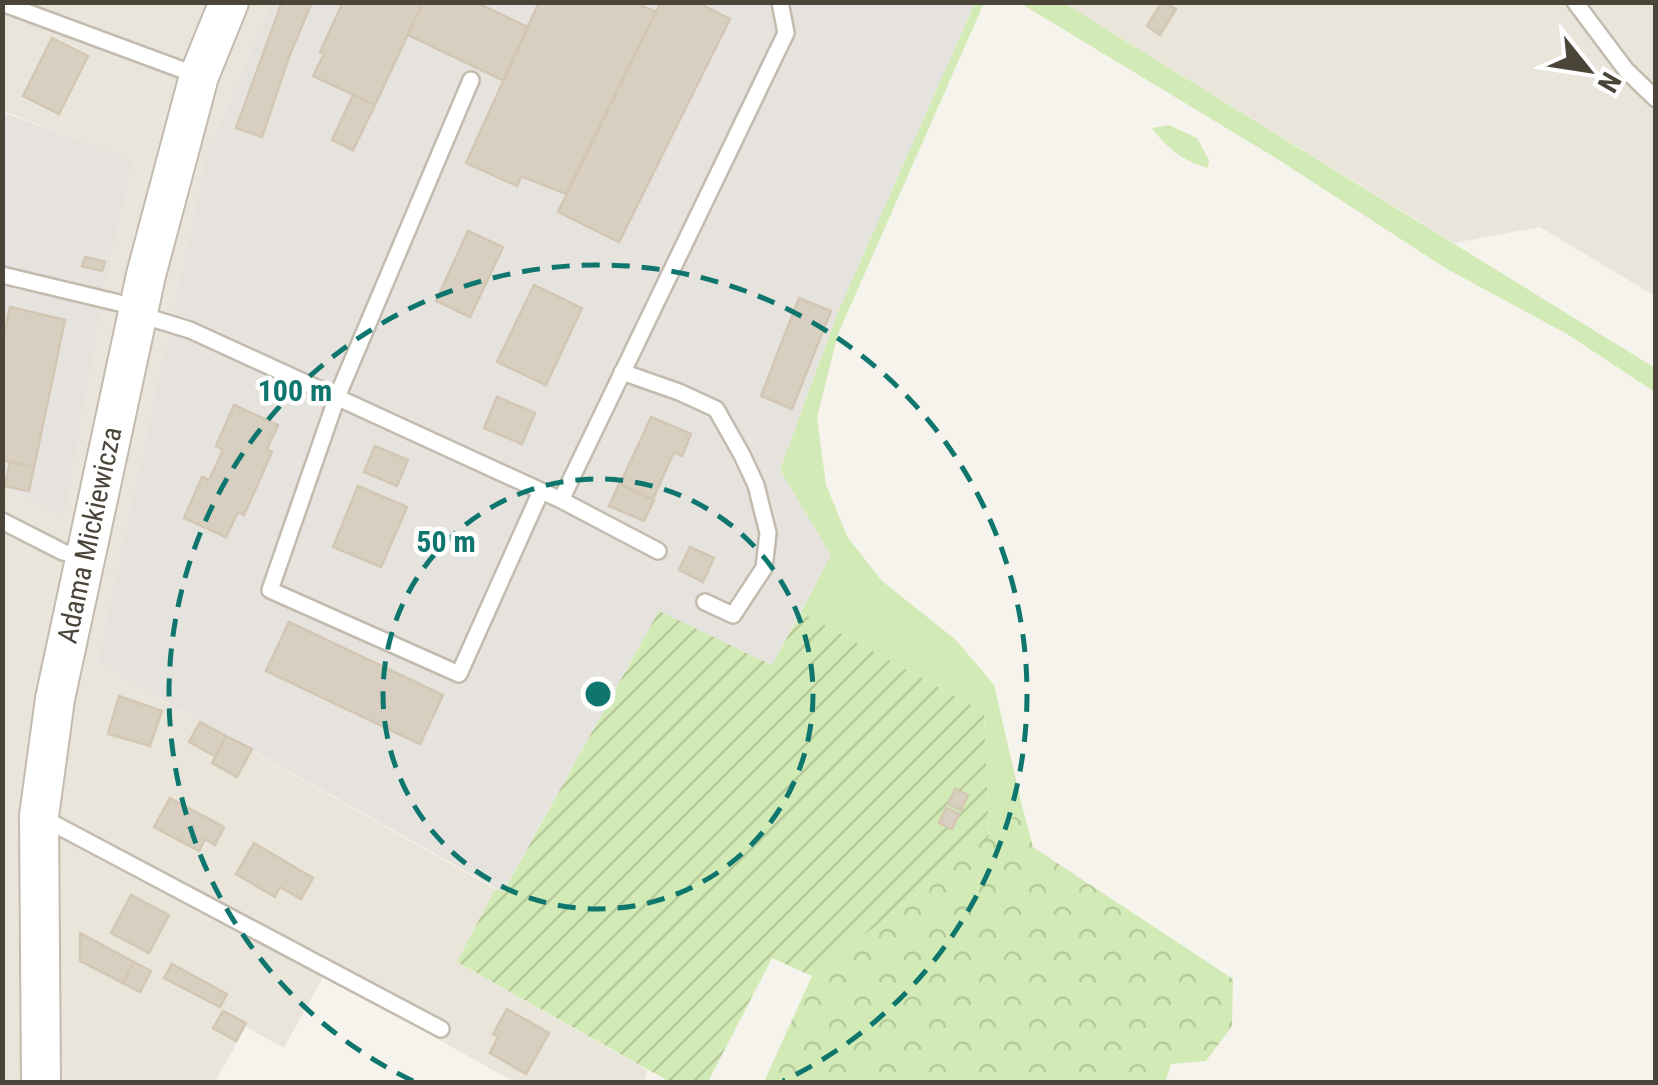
<svg xmlns="http://www.w3.org/2000/svg" width="1658" height="1085" font-family="'Roboto Condensed',sans-serif">
<style>
.residential{fill:#eae5da}
.industrial{fill:#e6e2dd}
.grass{fill:#d2eab5}
.forest{fill:url(#forest-crowns)}
.garden{fill:url(#garden-furrows)}
.building{fill:#d8cfc1;stroke:#d3c7b4;stroke-width:2.5}
.lines{fill:none;stroke-linecap:round;stroke-linejoin:round}
.service-casing{stroke:#c2bbae;stroke-width:20}
.tertiary-casing{stroke:#c2bbae;stroke-width:42}
.service{stroke:#fff;stroke-width:15}
.tertiary{stroke:#fff;stroke-width:38}
.ring{fill:none;stroke:#0f766e;stroke-width:5;stroke-dasharray:18 12}
.labels{text-anchor:middle;stroke-width:9;stroke-linejoin:round;paint-order:stroke}
.street-label{font-size:28px;fill:#4b4439;stroke:#fff}
.centre{fill:#0f766e;stroke:#fff;stroke-width:5}
.ring-label{font-size:30px;text-anchor:middle;font-weight:bold;fill:#0f766e;stroke:#fff;stroke-width:9;stroke-linejoin:round;paint-order:stroke}
</style>
<defs>
<pattern id="forest-crowns" width="20" height="18" patternUnits="userSpaceOnUse" patternTransform="scale(2.5)"><rect width="20" height="18" fill="#d2eab5"/><path d="M2 6a3 3 0 1 1 6 0M12 15a3 3 0 1 1 6 0" fill="none" stroke="#b6ca9c"/></pattern>
<pattern id="garden-furrows" width="10" height="10" patternUnits="userSpaceOnUse" patternTransform="scale(2.5)"><rect width="10" height="10" fill="#d2eab5"/><path d="M-1 1l2-2M0 10L10 0M9 11l2-2" fill="none" stroke="#b6ca9c"/></pattern>
</defs>
<rect width="100%" height="100%" fill="#f6f3ec"/>
<path class="residential" d="M3 3H271L206 156 97 663 495 889 457 962 647 1070 644 1082H514L324 975 284 1048 246 1027 215 1082H3L2 486 65 516 103 298 134 161 3 111Z
M1064 3H1655V296L1540 227 1454 243Z"/>
<path class="industrial" d="M271 3H975L838 312 780 470 831 555 772 665 659 612 503 892 97 663 206 156Z
M2 112 134 160 103 298 65 517 3 486Z"/>
<path class="grass" d="M975 3H984L838 334 817 418 826 485 848 538 882 581 956 640 994 685 1023 810 989 837 984 712 801 612 831 555 780 470 838 312Z
M1020 3H1064L1655 368V392L1567 334 1447 269 1279 160Z
M1169 125 1197 138 1209 160 1208 168C1182 160 1168 149 1152 128Z"/>
<path class="forest" d="M1023 810 1033 847 1233 979 1232 1026 1206 1061 1171 1064 1165 1082H764L812 976Z"/>
<path class="garden" d="M659 611 772 665 801 612 984 712 989 837 812 976 772 958 708 1082H670L457 962 495 889 504 891Z"/>
<path class="building" d="M282 2H312L289 57 262 137 236 128Z
M343 2H423L375 105 313 76 324 54 320 52Z
M423 2H475L528 27 504 81 408 35Z
M539 2H634L656 12 566 194 521 176 517 186 466 163Z
M661 2H697L730 19 619 242 558 212Z
M1162 2 1176 9 1160 35 1147 26Z
M52 38 88 56 59 114 23 96Z
M353 95 375 105 353 150 332 140Z
M468 231 503 247 470 317 436 301Z
M85 257 105 262 102 271 82 266Z
M534 285 582 308 546 385 497 362Z
M799 298 831 311 792 409 761 396Z
M10 307 65 320 34 467 2 460V345Z
M497 397 535 413 522 444 484 428Z
M234 405 278 425 267 449 272 452 244 515 238 512 226 537 184 518 202 477 209 480 223 450 216 446Z
M651 417 691 434 682 456 674 452 653 499 620 484Z
M375 446 408 460 397 486 364 472Z
M10 462 34 467 29 491 5 486Z
M619 484 654 500 644 521 609 506Z
M358 486 407 507 381 567 333 547Z
M690 547 714 558 703 582 679 570Z
M289 622 443 695 420 744 266 671Z
M119 696 162 711 150 746 108 734Z
M200 722 226 736 215 756 189 742Z
M226 736 252 749 237 777 212 763Z
M955 789 968 795 961 810 948 804Z
M170 798 224 827 215 845 205 839 199 851 154 827Z
M946 808 959 814 952 829 939 823Z
M254 843 313 878 301 899 280 887 275 897 236 874Z
M131 895 169 915 149 953 111 933Z
M80 933 134 962 123 983 80 961Z
M134 962 151 971 140 992 123 983Z
M172 964 227 994 220 1007 164 978Z
M507 1009 549 1033 526 1074 490 1053 498 1037 493 1034Z
M223 1011 246 1023 236 1041 213 1028Z"/>
<g class="lines">
<g class="service-casing">
<path id="service" d="M1575 2 1626 70 1656 99
M2 3 199 76
M471 80 337 397 270 590 459 674 541 491
M2 275 119 303 154 319 190 330 561 500 658 551
M622 372 679 392 716 409 742 455 756 485 768 533 764 568 733 615 705 602
M561 500 786 33 780 2
M2 521 63 552 84 557
M43 818 441 1029"/>
</g>
<g class="tertiary-casing">
<path id="tertiary" d="M41 1082 39 816 55 699 146 275 199 76 229 2"/>
</g>
<use href="#service" class="service"/>
<use href="#tertiary" class="tertiary"/>
</g>
<g class="ring">
<circle cx="598" cy="694" r="215"/>
<path d="M413 1081A429 429 0 1 1 783 1081"/>
</g>
<g class="labels">
<g class="street-label">
<text transform="translate(89 535) rotate(-78)" y="10">Adama Mickiewicza</text>
</g>
</g>
<circle cx="598" cy="694" r="15" class="centre"/>
<g class="ring-label">
<text x="295" y="401">100 m</text>
<text x="446" y="552">50 m</text>
</g>
<rect width="1658" height="1085" fill="none" stroke="#4b4439" stroke-width="10"/>
<g transform="translate(1588 70) rotate(120)" stroke="#ffffff" stroke-width="8" paint-order="stroke">
<path d="M0-8L18 38L0 25L-18 38Z" fill="#4b4439"/>
<text y="-15" font-size="28" font-weight="bold" text-anchor="middle" fill="#4b4439">N</text>
</g>
</svg>
